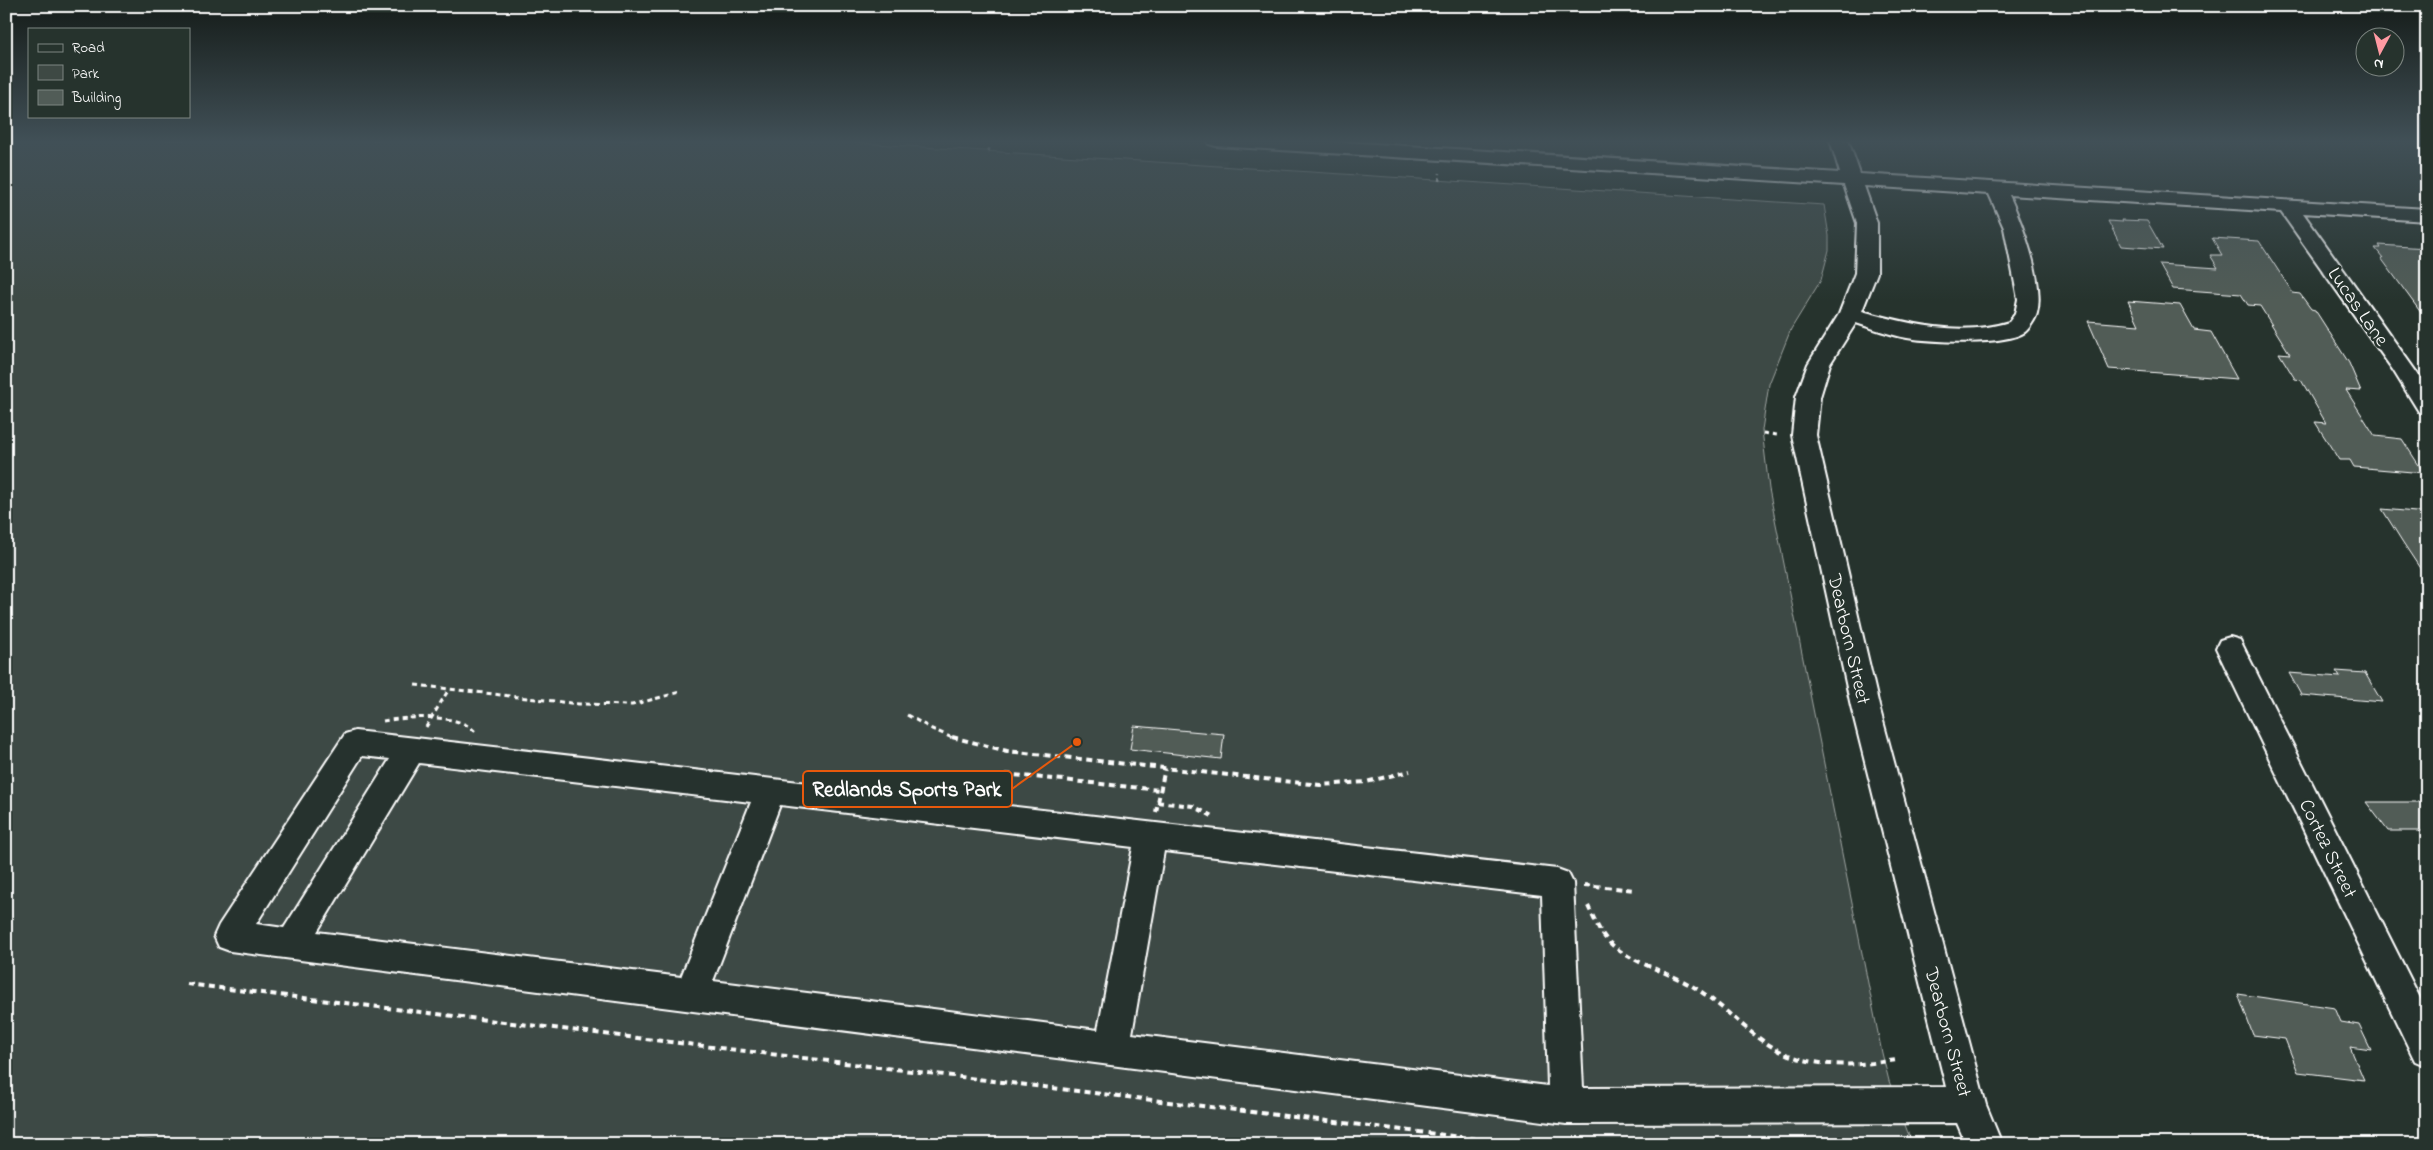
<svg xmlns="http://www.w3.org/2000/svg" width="2433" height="1150" font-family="'Indie Flower',sans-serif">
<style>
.built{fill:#333f3a}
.green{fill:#3e4944;stroke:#9ea4a2}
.building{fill:#515c57;stroke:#fff}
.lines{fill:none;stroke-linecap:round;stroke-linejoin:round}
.minor-casing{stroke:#fff;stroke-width:4}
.path-far2{stroke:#fff;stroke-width:2.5;stroke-dasharray:4 3;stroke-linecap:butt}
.path-far1{stroke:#fff;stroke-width:3;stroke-dasharray:5 4;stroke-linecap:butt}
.path{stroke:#fff;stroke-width:4;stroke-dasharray:6 4.5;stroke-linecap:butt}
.minor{fill:#26332d;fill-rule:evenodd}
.labels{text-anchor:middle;stroke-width:5;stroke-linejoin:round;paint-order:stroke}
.street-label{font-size:20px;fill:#fff;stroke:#26332d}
.leader{fill:none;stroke:#e8590c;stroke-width:2}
.callout-dot{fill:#e8590c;stroke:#26332d;stroke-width:2}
.callout{fill:#26332d;stroke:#e8590c;stroke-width:2}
.callout-label{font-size:21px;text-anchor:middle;font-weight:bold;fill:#fff}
</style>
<rect width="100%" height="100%" fill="#26332d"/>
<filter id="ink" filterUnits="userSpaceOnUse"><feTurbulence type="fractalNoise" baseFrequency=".02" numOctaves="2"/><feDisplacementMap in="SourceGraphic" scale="10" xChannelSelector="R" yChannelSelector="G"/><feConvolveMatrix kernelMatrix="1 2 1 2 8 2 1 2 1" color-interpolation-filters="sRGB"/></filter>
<g filter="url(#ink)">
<path class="built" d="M1189 158 1228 160 1226 167 1188 164Z"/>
<path class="green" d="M6 140H814L1824 205 1829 236V250L1821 280 1791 329 1769 384 1762 430 1769 489 1882 1053 1889 1081 1912 1144H187L138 1138 134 1144H6Z"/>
<path class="building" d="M2122 220 2147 221 2163 249 2121 246 2108 221 2123 222Z
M2212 238 2259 241 2293 293 2300 294 2311 309 2315 310 2349 363 2361 391 2346 390 2375 436 2402 439 2424 473 2354 467 2350 460H2339L2315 422 2326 423 2301 380 2295 379 2279 353 2290 354 2260 306 2248 305 2241 294 2173 289 2159 264 2218 268 2210 255H2222Z
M2379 245 2427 248V321L2381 258H2383L2375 248H2381Z
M2128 301 2180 305 2194 330 2211 332 2237 379 2109 369 2088 321 2139 325Z
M2382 509 2427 513V579L2402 541Z
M2336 671 2365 673 2382 702 2301 695 2289 673 2340 677Z
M1134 726 1224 734 1221 759 1130 749Z
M2366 802H2427V831H2388Z
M2238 994 2335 1008 2341 1022 2359 1025 2371 1050 2350 1047 2364 1080 2298 1072 2285 1039 2253 1035Z"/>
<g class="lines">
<g class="minor-casing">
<path id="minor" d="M1207 140H1312L1840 173 1830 140H1848L1860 174 2427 209V221L2303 213 2427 387V414L2419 412 2393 370 2281 212 2009 195C2022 222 2045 284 2037 313 2036 318 2029 329 2025 332 2004 346 1932 342 1907 338 1890 335 1872 328 1856 323L1830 364 1820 397 1816 435 1879 706 1986 1105 2002 1144H1966L1957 1123 1566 1124 230 951 219 947 214 936 219 925 345 734 355 731 1557 869 1568 873 1573 883 1583 1088 1946 1087 1851 706 1792 435 1796 397 1808 364 1839 314 1855 273 1857 223 1844 185 1216 146 1209 144ZM1864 186 1989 194 2004 228 2018 299 2015 314 2009 322C1961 337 1909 324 1862 311L1877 273V223ZM362 756 390 759 284 928 256 924ZM419 763 751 802 681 977 317 932ZM780 805 1133 847 1098 1030 713 981ZM1164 851 1542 895 1548 1086 1132 1034Z
M2230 637 2240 640 2427 1012V1066L2415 1061 2216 648 2220 640Z"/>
</g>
<path class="path-far2" d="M988 152 990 147
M1439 181 1440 173"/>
<path class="path-far1" d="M1763 433 1777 435
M415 685 579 704 632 705 680 692
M907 715 932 729 955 739
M383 721C408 717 461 712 477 734
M426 727 449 689"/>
<path class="path" d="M952 737 1007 751 1320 785 1366 782 1410 771
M999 793 1004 774 1160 790
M1157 802 1193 806 1212 816
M1156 812 1165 768
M1584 885 1635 890
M1588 906C1594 918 1599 932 1609 942 1632 964 1665 970 1692 986 1728 1007 1755 1044 1794 1057 1826 1068 1864 1065 1896 1060
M187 984 1519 1144"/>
<use href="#minor" class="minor"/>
</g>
</g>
<linearGradient id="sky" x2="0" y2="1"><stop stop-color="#151c19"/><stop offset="0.47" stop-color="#415057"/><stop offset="1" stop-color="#415057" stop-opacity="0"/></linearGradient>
<rect width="2433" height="301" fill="url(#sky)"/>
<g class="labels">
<g class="street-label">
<text transform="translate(2359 306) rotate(55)" y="7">Lucas Lane</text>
<text transform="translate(1850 639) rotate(77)" y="7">Dearborn Street</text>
<text transform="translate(2329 848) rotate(64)" y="7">Cortez Street</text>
<text transform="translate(1949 1032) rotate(75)" y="7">Dearborn Street</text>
</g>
</g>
<path class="leader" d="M1077 742L1012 789"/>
<circle class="callout-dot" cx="1077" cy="742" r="5"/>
<rect class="callout" x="803" y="771" width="209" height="36" rx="5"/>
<g class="callout-label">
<text x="907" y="796">Redlands Sports Park</text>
</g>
<rect width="2433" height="1150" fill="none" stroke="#26332d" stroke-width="25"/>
<rect x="12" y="12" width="2408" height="1125" fill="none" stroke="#fff" stroke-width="2" filter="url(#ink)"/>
<rect x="28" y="28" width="162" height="90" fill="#26332d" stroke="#7d8581"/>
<rect x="38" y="44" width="25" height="8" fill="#26332d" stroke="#7d8581"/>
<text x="72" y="52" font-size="15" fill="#ffffff">Road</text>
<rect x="38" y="65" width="25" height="15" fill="#3e4944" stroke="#7d8581"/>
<text x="72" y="78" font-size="15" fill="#ffffff">Park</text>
<rect x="38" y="90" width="25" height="15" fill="#515c57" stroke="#7d8581"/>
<text x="72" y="102" font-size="15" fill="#ffffff">Building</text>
<g transform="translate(2380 52) rotate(187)"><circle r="24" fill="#26332d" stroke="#7d8581"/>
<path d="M0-4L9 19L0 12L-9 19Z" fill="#ff9aa2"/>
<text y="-8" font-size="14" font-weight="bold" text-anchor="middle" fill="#ffffff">N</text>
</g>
</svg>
